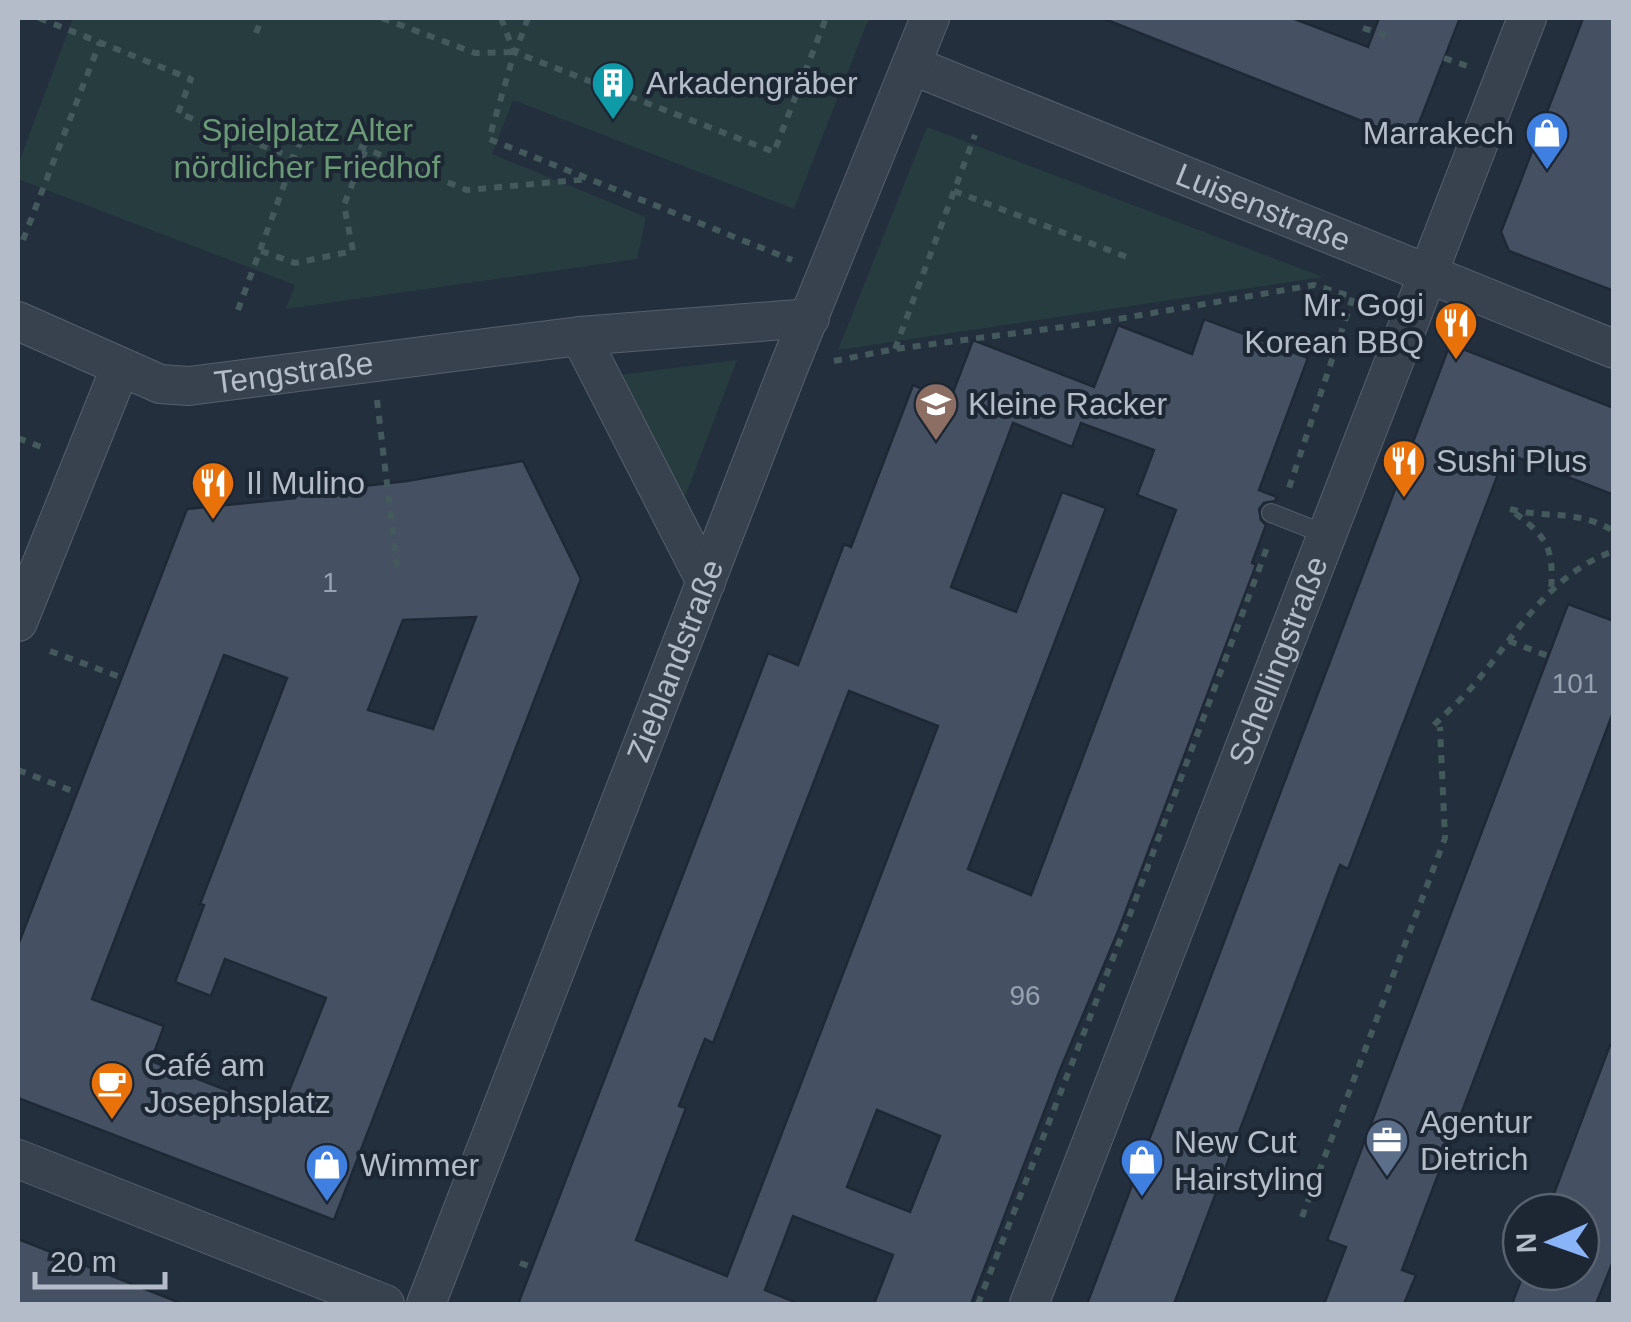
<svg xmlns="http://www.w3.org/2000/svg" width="1631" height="1322" font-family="Arial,sans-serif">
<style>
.green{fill:#263c3f}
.building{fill:#455162;stroke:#1f2835;stroke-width:2.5;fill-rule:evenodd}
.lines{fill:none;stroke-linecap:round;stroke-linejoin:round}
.lane-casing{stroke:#565f6c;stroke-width:20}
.street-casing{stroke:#565f6c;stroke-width:40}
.path{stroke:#44595c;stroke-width:6;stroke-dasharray:8 8;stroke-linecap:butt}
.lane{stroke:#38414e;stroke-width:18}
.street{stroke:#38414e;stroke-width:38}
.labels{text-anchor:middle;stroke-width:8;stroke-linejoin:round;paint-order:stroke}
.number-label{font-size:28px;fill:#98a1af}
.poi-label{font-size:32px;fill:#b4bcc9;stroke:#1d2633;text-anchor:start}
.park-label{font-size:32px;fill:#6b9a76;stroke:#1d2633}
.street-label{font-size:32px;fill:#b4bcc9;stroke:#1d2633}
</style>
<rect width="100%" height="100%" fill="#242f3e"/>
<path class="green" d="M73 18H869L794 209 513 100 492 154 646 217 637 259 286 309 295 285 18 179V165Z
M927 127 1323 277 838 350Z
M737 360 681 507 618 375Z"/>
<path class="building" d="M1102 18H1292L1368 47 1379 18H1460L1412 141Z
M1583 18H1614V291L1509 251 1501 232Z
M1204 319 1308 358 1259 490 1277 497 1275 501 1264 503 1259 509 1261 520 1266 525 1252 563 1256 565 1119 929 1060 1070 971 1304H874L893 1255 793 1216 765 1290 795 1302 794 1304H518L768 653 798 665 844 544 851 547 913 385 950 400 973 340 1094 387 1118 325 1192 354ZM1013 423 1072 447 1081 423 1154 450 1137 495 1176 510 1031 895 968 869 1106 508 1062 492 1016 612 951 587ZM849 691 938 726 727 1276 636 1240 686 1108 679 1106 705 1039 713 1043ZM877 1110 940 1136 910 1212 847 1187Z
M1450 344 1614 408V495L1506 453 1348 869 1340 865 1174 1304H1087Z
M523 461 581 579 334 1220 18 1098V945L187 509 295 498V494L407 481ZM476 617 433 729 368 710 403 620ZM224 655 287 678 200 904 204 905 175 982 211 996 225 959 326 998 281 1111 151 1061 164 1026 92 999Z
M1568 604 1614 621V710L1402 1270 1416 1275 1404 1304H1324L1346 1247 1327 1240Z
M1610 1045 1614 1046V1259L1596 1304H1512L1524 1272H1581V1212H1547Z
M18 1239 178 1302 177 1304H18Z"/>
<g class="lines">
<g class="lane-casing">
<path id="lane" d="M1271 513 1327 535"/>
</g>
<g class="street-casing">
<g id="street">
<path id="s1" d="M911 65 1614 349"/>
<path id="s2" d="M18 321 160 384 189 386 580 336 810 318"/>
<path d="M580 336 706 582"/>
<path d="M18 622 120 368"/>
<path d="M18 1159 385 1304"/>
<path id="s3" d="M426 1304 788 369 930 18"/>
<path id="s4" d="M1029 1304 1527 18"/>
</g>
</g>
<path class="path" d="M39 18 191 79 178 113 294 158 307 125 467 190 589 179
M382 18 475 53 514 52
M501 18 514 52 774 152 826 18
M528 18 511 64 489 139 792 260
M1363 28 1385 35
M256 33 262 18
M1444 58 1467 66
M954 191 1127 257
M23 240 100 42
M261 251 295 263 353 251 344 205 366 149
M238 310 294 158
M895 349 975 135
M834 361 895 349 1101 322 1314 285 1353 297 1288 491
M377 400 397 568
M18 438 41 447
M1510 509C1548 519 1577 509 1614 531
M1515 513C1548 538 1554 549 1551 591
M1509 641 1548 656
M50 651 120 677
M1434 725C1449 710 1465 696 1478 680 1518 631 1551 573 1614 551
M18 770 75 792
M1302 1217 1445 838 1440 727
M520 1263 532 1267
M978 1304 1126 925 1268 545"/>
<use href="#lane" class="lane"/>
<use href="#street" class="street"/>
</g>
<defs>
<g id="building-pin" transform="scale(2.25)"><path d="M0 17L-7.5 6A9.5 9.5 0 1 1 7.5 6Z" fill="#0f9aa8" stroke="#1d2633"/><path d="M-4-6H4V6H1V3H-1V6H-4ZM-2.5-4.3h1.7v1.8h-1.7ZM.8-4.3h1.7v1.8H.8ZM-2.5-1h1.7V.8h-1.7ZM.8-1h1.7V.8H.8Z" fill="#fff"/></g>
<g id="shop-pin" transform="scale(2.25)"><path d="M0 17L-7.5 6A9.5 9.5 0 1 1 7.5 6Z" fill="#3f7fe0" stroke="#1d2633"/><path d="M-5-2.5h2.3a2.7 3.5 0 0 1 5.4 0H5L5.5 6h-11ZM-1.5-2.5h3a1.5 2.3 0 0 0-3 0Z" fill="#fff"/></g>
<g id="restaurant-pin" transform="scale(2.25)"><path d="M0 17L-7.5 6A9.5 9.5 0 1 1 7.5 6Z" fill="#e8710a" stroke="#1d2633"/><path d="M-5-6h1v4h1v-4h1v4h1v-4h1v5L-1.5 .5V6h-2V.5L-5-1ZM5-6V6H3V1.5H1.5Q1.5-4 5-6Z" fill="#fff"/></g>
<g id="school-pin" transform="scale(2.25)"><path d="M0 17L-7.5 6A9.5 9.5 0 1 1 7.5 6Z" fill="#8d6e63" stroke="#1d2633"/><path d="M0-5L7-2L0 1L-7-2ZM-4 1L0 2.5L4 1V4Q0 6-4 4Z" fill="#fff"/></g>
<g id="cafe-pin" transform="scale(2.25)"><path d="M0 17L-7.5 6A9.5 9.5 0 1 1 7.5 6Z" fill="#e8710a" stroke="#1d2633"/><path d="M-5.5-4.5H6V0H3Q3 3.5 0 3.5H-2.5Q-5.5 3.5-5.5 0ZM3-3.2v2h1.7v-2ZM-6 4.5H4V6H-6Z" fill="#fff"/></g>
<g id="office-pin" transform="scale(2.25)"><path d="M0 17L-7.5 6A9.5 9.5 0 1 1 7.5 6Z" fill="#5c6f8a" stroke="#1d2633"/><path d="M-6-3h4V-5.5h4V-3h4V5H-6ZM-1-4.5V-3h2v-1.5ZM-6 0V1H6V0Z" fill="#fff"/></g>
</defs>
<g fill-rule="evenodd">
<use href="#building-pin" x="613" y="83"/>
<use href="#shop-pin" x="1547" y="133"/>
<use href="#restaurant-pin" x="1456" y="323"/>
<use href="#school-pin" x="936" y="404"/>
<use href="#restaurant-pin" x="1404" y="461"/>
<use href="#restaurant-pin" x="213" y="483"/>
<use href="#cafe-pin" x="112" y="1083"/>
<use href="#office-pin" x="1387" y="1140"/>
<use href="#shop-pin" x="1142" y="1160"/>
<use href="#shop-pin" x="327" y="1165"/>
</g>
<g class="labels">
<g class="number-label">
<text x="330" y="592">1</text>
<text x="1575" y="693">101</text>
<text x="1025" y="1005">96</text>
</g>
<g class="poi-label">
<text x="646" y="94">Arkadengräber</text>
<text x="1514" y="144" text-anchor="end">Marrakech</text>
<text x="1424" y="316" text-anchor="end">Mr. Gogi<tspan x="1424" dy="37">Korean BBQ</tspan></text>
<text x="968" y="415">Kleine Racker</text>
<text x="1436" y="472">Sushi Plus</text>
<text x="246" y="494">Il Mulino</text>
<text x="144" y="1076">Café am<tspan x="144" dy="37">Josephsplatz</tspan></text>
<text x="1420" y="1133">Agentur<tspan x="1420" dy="37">Dietrich</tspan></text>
<text x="1174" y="1153">New Cut<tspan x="1174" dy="37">Hairstyling</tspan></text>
<text x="360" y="1176">Wimmer</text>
</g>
<g class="park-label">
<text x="307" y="141">Spielplatz Alter<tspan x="307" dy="37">nördlicher Friedhof</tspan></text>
</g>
<g class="street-label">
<text dy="11" stroke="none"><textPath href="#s1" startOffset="380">Luisenstraße</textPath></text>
<text dy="11" stroke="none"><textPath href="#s2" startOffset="290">Tengstraße</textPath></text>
<text dy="11" stroke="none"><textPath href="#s3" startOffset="690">Zieblandstraße</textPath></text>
<text dy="11" stroke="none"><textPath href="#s4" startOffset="690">Schellingstraße</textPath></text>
</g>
</g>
<rect width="1631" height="1322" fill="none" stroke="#b4bcc9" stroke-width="40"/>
<g transform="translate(1551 1242) rotate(268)"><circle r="48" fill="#1d2633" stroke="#59626f" stroke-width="2.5"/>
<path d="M0-8L18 38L0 25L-18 38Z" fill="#8ab4f8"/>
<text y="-15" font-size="28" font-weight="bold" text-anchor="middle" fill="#b4bcc9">N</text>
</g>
<path d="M35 1272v15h130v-15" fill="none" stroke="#b4bcc9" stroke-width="5"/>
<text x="50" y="1272" font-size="30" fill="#b4bcc9" stroke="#1d2633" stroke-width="8" paint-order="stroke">20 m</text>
</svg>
